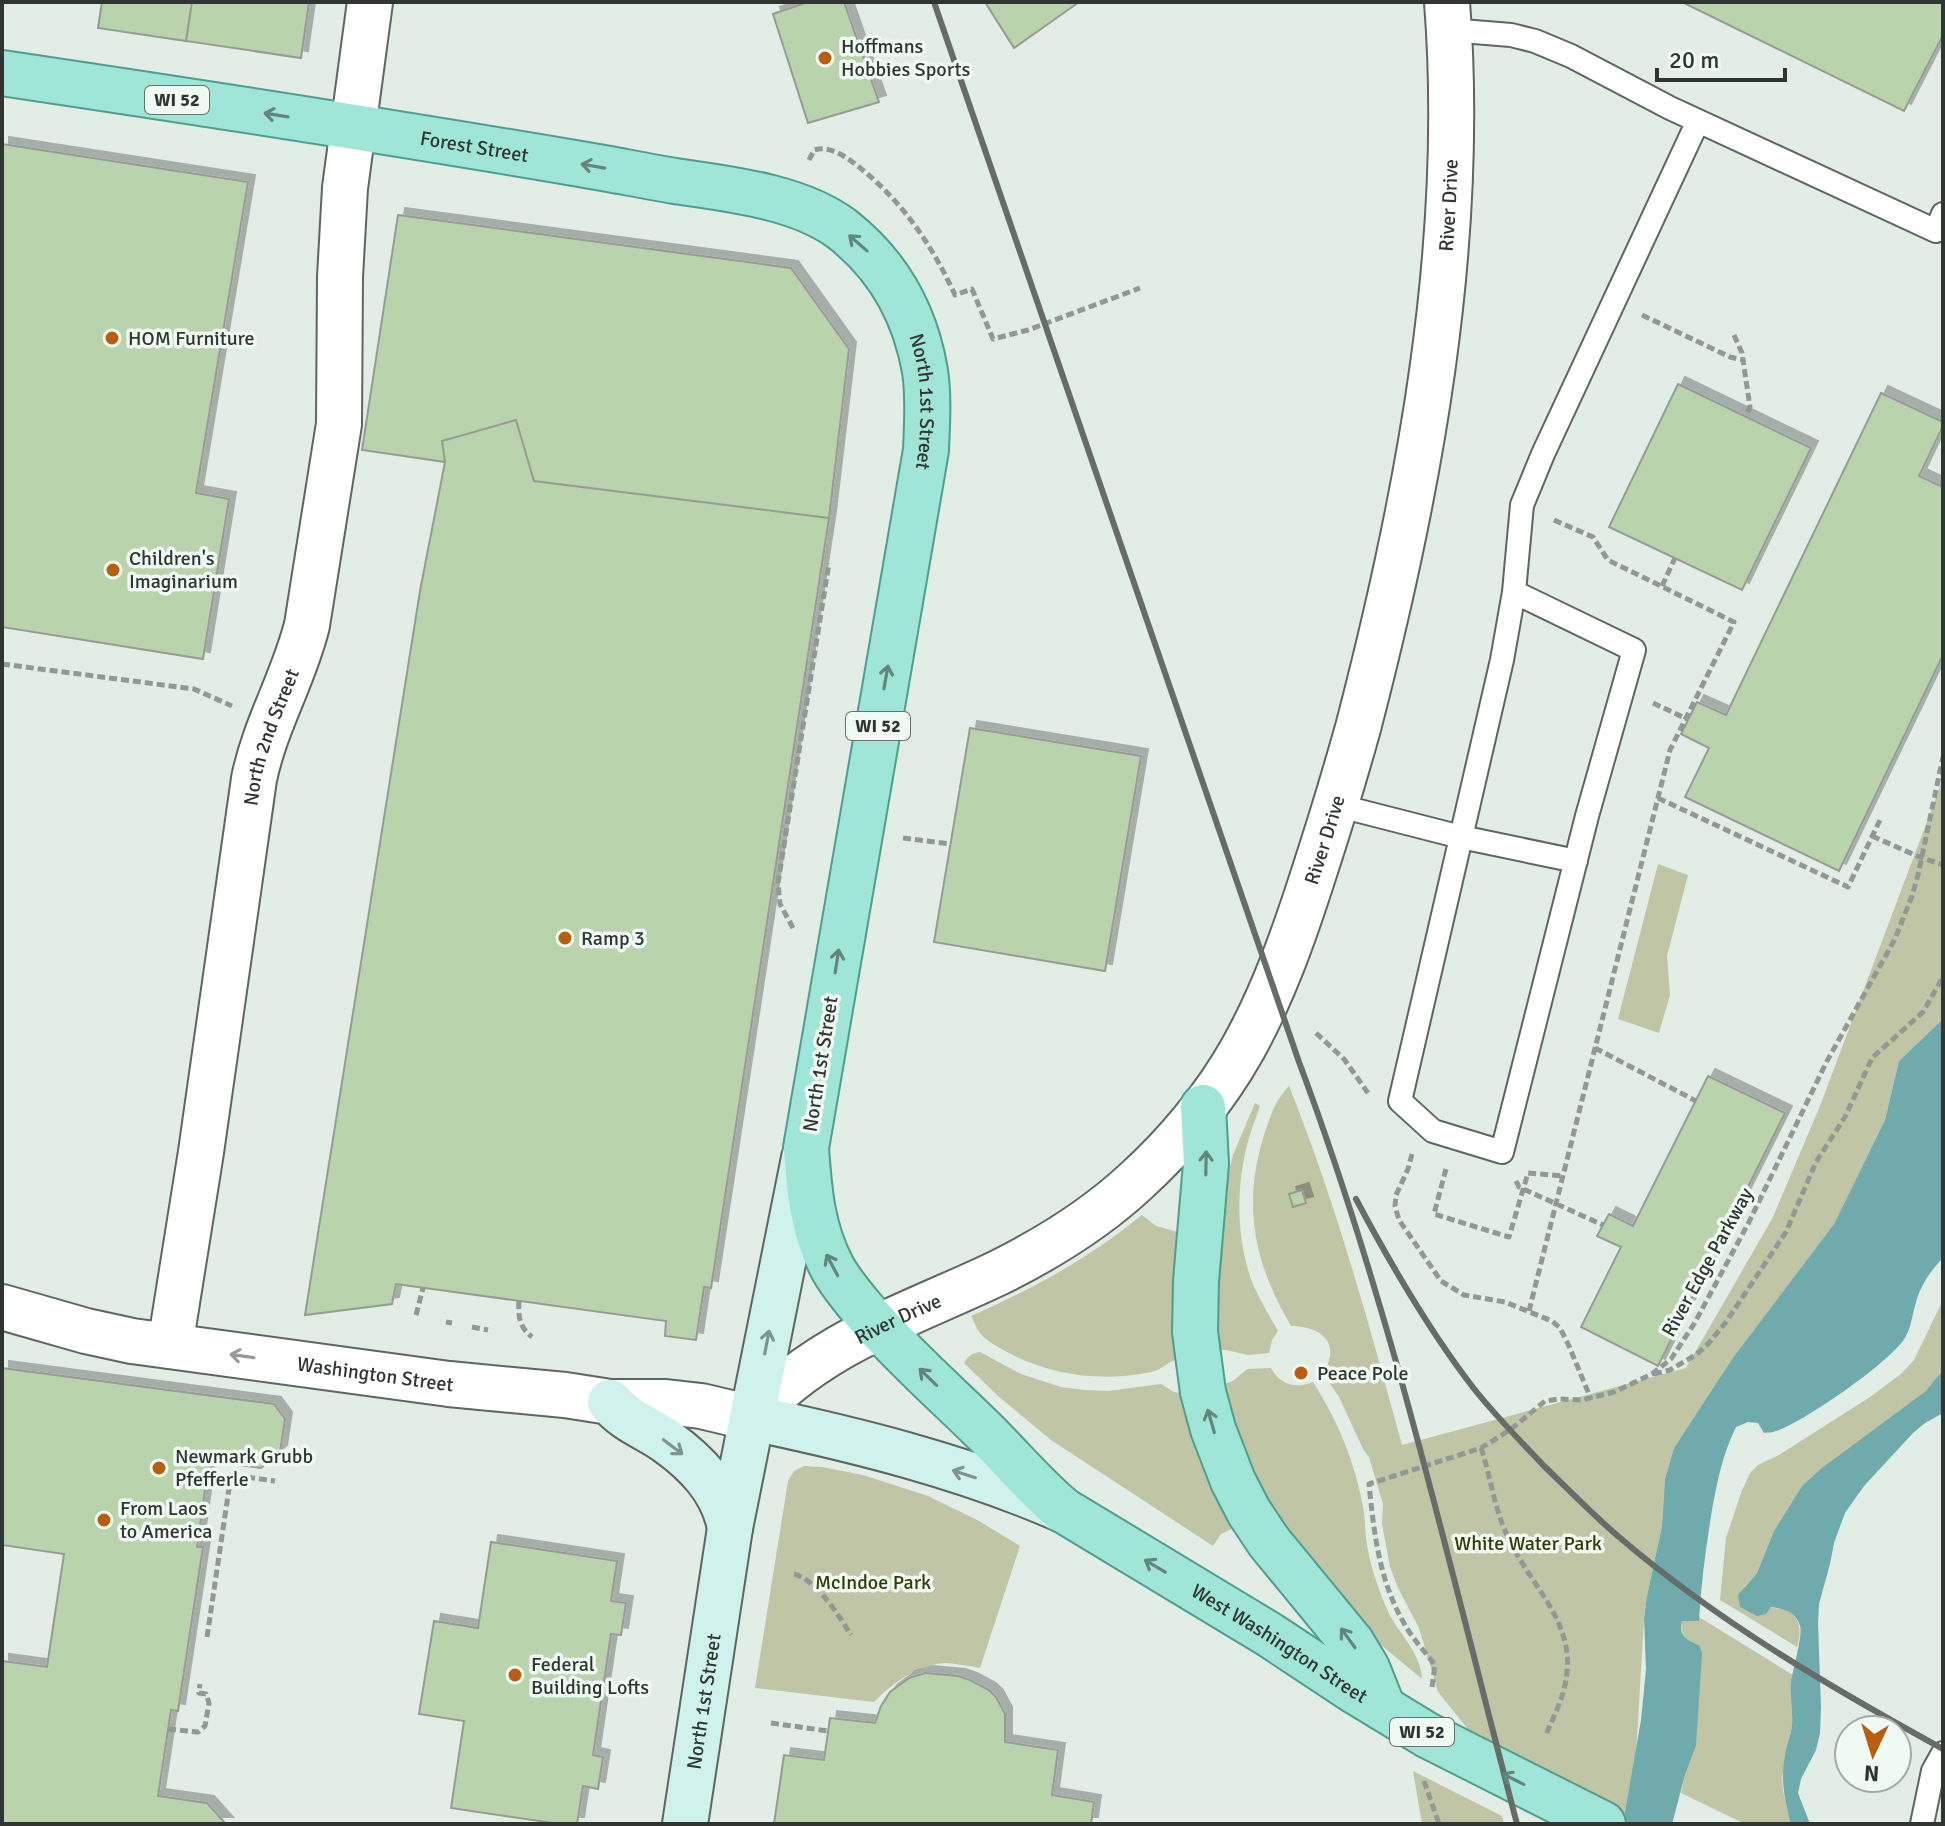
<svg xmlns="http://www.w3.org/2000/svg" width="1945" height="1826" font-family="Signika,sans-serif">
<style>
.green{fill:#c0c5a5}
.water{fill:#6faaac}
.building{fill:#b9d4ac;stroke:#969c93;stroke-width:2;filter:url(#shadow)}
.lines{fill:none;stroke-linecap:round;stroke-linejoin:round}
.lane-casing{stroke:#5d6660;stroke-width:26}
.street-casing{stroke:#5d6660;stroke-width:48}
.secondary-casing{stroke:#5d6660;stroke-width:48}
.primary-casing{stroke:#4f9e8d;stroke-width:48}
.path{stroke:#919994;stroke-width:5;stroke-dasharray:8 4;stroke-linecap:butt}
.lane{stroke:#fff;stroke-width:22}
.street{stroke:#fff;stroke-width:44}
.secondary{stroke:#cff3ec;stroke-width:44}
.primary{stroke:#9fe6d8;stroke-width:44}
.rail{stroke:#666c68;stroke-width:6}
.oneway{stroke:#62857d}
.oneway2{stroke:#80948f}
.oneway3{stroke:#989a98}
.poi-dot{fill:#bb5d0e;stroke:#effaf3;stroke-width:3}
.labels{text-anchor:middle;stroke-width:7;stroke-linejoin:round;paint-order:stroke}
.shield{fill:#effaf3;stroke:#6a706c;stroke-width:2}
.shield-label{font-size:18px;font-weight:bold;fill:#313532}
.poi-label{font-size:20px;fill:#313532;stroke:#effaf3;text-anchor:start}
.street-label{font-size:20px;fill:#313532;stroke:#effaf3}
.park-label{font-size:20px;fill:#353902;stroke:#effaf3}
</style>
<defs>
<filter id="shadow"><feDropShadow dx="7" dy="-7" stdDeviation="0" flood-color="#0004"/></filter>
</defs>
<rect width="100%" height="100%" fill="#e2ede6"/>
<path class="green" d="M1943 779V1019L1899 1061 1885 1120 1834 1224 1732 1359 1674 1448 1665 1479 1662 1526 1647 1596 1644 1619 1632 1824 1504 1774 1438 1692 1419 1628 1398 1588 1390 1567 1382 1524 1383 1504 1369 1457 1363 1449 1339 1397 1323 1373C1342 1343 1321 1326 1291 1326 1254 1263 1242 1206 1264 1135 1271 1115 1274 1102 1289 1086 1336 1203 1369 1324 1402 1445L1686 1368 1772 1219 1820 1106Z
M1658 864 1688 875 1667 956 1670 995 1659 1033 1618 1019Z
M1255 1103 1260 1106C1254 1123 1247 1141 1244 1159 1236 1198 1238 1244 1252 1282 1259 1299 1269 1315 1278 1331L1272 1340 1269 1353 1248 1355 1226 1350H1219L1215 1325 1224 1191 1233 1155Z
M1142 1215 1156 1226 1178 1232 1173 1298 1179 1359C1168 1361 1162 1370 1151 1372 1104 1382 1053 1376 1011 1354 1000 1348 987 1342 980 1333 976 1328 974 1321 971 1316 1036 1287 1086 1260 1142 1215Z
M1943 1300V1370L1927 1391 1802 1486 1774 1531 1757 1573 1744 1587C1752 1593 1761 1603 1770 1607 1771 1608 1782 1609 1783 1609 1801 1614 1802 1632 1797 1647L1720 1600 1726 1538 1741 1493 1750 1473 1758 1465 1779 1455 1870 1397 1901 1374 1914 1360Z
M980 1352 1021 1374 1061 1387 1084 1390 1108 1391 1161 1384 1174 1392 1181 1393 1233 1528 1221 1534 1213 1546 1051 1440 998 1396 964 1363C968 1356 972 1353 980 1352Z
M1271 1368C1280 1385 1296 1389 1313 1382 1338 1421 1355 1462 1363 1507 1365 1517 1365 1528 1366 1538 1369 1562 1377 1586 1387 1609 1397 1633 1421 1651 1422 1679L1381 1645 1330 1594 1256 1484 1230 1413 1224 1384 1233 1381 1247 1369Z
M804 1466 822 1467 863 1475 928 1496 979 1521 1020 1546 980 1668C969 1666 958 1664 947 1663 919 1663 893 1683 874 1702L755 1688 788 1481 794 1471Z
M1699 1617 1793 1675 1792 1726 1782 1777 1783 1791 1791 1824H1745L1681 1793 1685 1775 1696 1746 1699 1645C1687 1640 1679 1636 1682 1621H1698Z
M1413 1771 1502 1816 1504 1824H1422Z"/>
<path class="water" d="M1943 1019V1258C1930 1271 1919 1288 1915 1306 1912 1316 1911 1327 1906 1336 1895 1359 1801 1424 1776 1431 1772 1433 1768 1432 1764 1433L1758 1423 1748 1422 1736 1427C1723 1453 1717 1482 1712 1510 1706 1547 1701 1583 1699 1621H1682C1678 1636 1687 1640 1699 1645L1702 1653 1696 1746 1685 1775 1672 1824H1623L1641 1720 1646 1669 1644 1619 1647 1596 1662 1526 1665 1479 1674 1448 1732 1359 1834 1224 1885 1120 1899 1061Z
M1943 1370V1413L1925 1423 1913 1433 1864 1486 1845 1513 1834 1543 1830 1564 1819 1604 1818 1623 1821 1707 1820 1733 1816 1750 1801 1779 1798 1793 1810 1824H1791C1785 1801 1780 1780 1785 1756 1786 1746 1791 1736 1792 1725 1793 1711 1790 1696 1791 1682 1793 1669 1803 1635 1800 1626 1796 1611 1783 1609 1771 1607L1766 1614 1757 1616 1740 1607 1738 1595 1757 1573 1774 1531 1802 1486 1822 1468 1926 1391Z"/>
<path class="building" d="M102 2H192L186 41 98 28Z
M192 2H309L301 58 186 41Z
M808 2H844L879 102 808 123 773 14Z
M985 2H1079L1014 48Z
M1682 2H1943V35L1904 111Z
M2 144 248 182 196 493 229 499 203 659 2 627Z
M398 215 791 268 849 349 829 518 534 481 516 420 442 441 445 462 362 450Z
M1678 384 1811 448 1742 590 1609 527Z
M1881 393 1943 422V426L1919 476 1943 487V655L1839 871 1685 797 1709 748 1681 734 1697 702 1726 715Z
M516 420 534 481 829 518 711 1288 704 1287 696 1340 665 1336 666 1321 396 1284 392 1304 305 1315 420 591 445 462 442 441Z
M970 728 1141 756 1105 971 934 942Z
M1708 1076 1785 1113 1658 1366 1581 1327 1621 1247 1597 1236 1609 1214 1633 1226Z
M1302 1190 1306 1203 1293 1207 1289 1194Z
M2 1368 274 1404 285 1419 280 1452 261 1468 209 1461 197 1547H203L178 1711 171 1710 158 1796 207 1803 226 1824H2V1661L47 1667 64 1554 2 1545Z
M491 1542 617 1561 611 1601 626 1603 621 1635 611 1634 593 1755 603 1757 598 1789 583 1786 577 1824H560L451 1808 464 1721 419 1714 434 1621 478 1628Z
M925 1673 958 1676 970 1680 989 1690 996 1697 1005 1714V1742L1058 1750 1052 1795 1094 1802 1091 1824H774L784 1755 824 1760 830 1718 875 1723 881 1706 890 1692 909 1678Z"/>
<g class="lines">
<g class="lane-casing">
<path id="lane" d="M1449 30 1511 35 1535 41 1571 56 1670 108 1936 231 1943 214
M1514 592 1634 650 1587 816 1502 1152 1433 1131 1400 1101 1502 660 1514 592 1522 505 1543 454 1698 121
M1336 805 1461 837 1576 861
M1922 1824 1933 1771 1943 1753"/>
</g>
<g class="street-casing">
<g id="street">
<path id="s1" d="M2 1307 86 1331 132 1341 449 1384 565 1395 610 1402H666L701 1406 752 1418C816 1343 913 1314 1000 1272 1048 1248 1095 1219 1135 1182 1176 1145 1215 1098 1242 1050 1273 995 1294 935 1313 876 1329 827 1344 778 1358 728 1419 494 1466 245 1447 2"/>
<path id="s2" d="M170 1346 201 1152 254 779C265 725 294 678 307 625L339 424 340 277 345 188 370 2"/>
</g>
</g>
<g class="secondary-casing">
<g id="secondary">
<path d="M610 1402C626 1421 646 1427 666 1441 697 1463 723 1490 730 1528"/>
<path d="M752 1418C857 1440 965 1467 1063 1510"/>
<path id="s3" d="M685 1824 730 1528 804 1158"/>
</g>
</g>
<g class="primary-casing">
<g id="primary">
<path id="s4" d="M2 73C197 102 392 132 586 165 616 170 645 176 675 181 728 189 798 196 842 229 888 265 915 313 925 371 929 397 927 424 926 450L806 1148C809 1190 812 1229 832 1267 842 1286 858 1303 872 1320 906 1358 944 1392 981 1428 1009 1455 1033 1485 1063 1510L1270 1635 1353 1690 1427 1735 1603 1824"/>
<path d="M1203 1107 1206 1164 1196 1281 1195 1332 1203 1392 1213 1429 1233 1481 1249 1512 1269 1542 1352 1643 1367 1668 1383 1708"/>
</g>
</g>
<path class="path" d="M809 160 814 150C831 145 846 157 859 167 902 201 932 245 955 295L972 289 993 339 1028 330 1140 288
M1642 315 1730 357 1743 360
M1734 335 1742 353 1750 407 1745 417
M1662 586 1675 558
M2 664 194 689 232 706
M1653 703 1687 719
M1658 798 1848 887 1880 820
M1872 836 1917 856 1943 865
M903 838 951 844
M793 928 780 904 778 883 829 563
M1316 1033 1344 1059 1368 1093
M1595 1048 1696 1101
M1412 1154 1408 1169 1396 1195 1395 1206 1399 1220 1441 1281 1464 1295 1505 1302 1552 1321 1560 1328 1569 1346 1591 1399
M1446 1169 1434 1214 1509 1237 1528 1173 1563 1176
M1516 1181 1519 1187 1603 1225
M519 1301C518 1316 519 1327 532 1337
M1529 1311 1670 750 1734 622 1608 560 1593 537 1554 520
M416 1315 423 1288
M446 1322 452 1323
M472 1327 488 1330
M1654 1374 1670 1370 1697 1354 1708 1344 1726 1322 1786 1232 1816 1162 1845 1117 1872 1058 1923 1012 1943 977
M1481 1448C1491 1477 1494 1509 1508 1537 1532 1590 1581 1625 1564 1689 1560 1705 1552 1720 1546 1735
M794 1574C817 1580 839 1616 851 1635
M207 1637 231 1475 275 1481
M1432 1687 1435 1665C1425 1652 1413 1639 1405 1625 1379 1581 1374 1533 1369 1484L1481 1448 1510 1430 1545 1401 1559 1399 1582 1400 1614 1392 1652 1374 1671 1359 1694 1324 1749 1222 1827 1061 1895 939 1912 896 1918 875 1943 757
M771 1723 828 1731
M168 1729 198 1732 205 1726 209 1703 206 1694 199 1693 200 1684
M1424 1781 1439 1824"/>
<use href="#lane" class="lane"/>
<use href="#street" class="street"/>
<use href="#secondary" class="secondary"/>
<use href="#primary" class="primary"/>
<path class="rail" d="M934 2 1299 1062C1392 1310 1450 1569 1517 1824
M1356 1199C1391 1265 1429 1331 1475 1390 1496 1416 1520 1441 1544 1466 1569 1490 1593 1515 1619 1537 1717 1621 1830 1687 1943 1749"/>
</g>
<defs><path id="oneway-shaft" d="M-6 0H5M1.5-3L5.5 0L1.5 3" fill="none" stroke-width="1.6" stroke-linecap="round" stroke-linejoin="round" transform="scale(2)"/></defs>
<g class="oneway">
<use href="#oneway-shaft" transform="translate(276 115) rotate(-171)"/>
<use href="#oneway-shaft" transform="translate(593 166) rotate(-170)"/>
<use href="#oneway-shaft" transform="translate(858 243) rotate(-139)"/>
<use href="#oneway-shaft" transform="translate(886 677) rotate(-80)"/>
<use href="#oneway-shaft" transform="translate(837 961) rotate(-81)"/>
<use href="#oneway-shaft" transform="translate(1206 1163) rotate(-89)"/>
<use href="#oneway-shaft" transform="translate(832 1265) rotate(-118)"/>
<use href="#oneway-shaft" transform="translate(928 1377) rotate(-136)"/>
<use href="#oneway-shaft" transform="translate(1211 1421) rotate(-106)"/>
<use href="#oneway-shaft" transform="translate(1155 1566) rotate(-149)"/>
<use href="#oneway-shaft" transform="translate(1348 1638) rotate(-126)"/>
<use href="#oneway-shaft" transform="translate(1513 1779) rotate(-153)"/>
</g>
<g class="oneway2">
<use href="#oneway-shaft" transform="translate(767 1342) rotate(-79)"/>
<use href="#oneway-shaft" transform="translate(673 1447) rotate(37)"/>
<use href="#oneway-shaft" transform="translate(964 1474) rotate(-162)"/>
</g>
<use class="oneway3" href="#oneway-shaft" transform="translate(242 1356) rotate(-172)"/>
<g class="poi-dot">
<circle cx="825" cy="58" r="8"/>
<circle cx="112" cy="338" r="8"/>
<circle cx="113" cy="570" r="8"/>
<circle cx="565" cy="938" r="8"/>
<circle cx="1301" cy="1373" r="8"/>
<circle cx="159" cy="1468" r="8"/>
<circle cx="104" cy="1520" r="8"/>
<circle cx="515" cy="1675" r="8"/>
</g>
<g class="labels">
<g class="shield">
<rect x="145" y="86" width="64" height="28" rx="6"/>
<rect x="846" y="712" width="64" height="28" rx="6"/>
<rect x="1390" y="1718" width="64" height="28" rx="6"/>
</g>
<g class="shield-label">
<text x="177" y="106">WI 52</text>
<text x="878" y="732">WI 52</text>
<text x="1422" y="1738">WI 52</text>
</g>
<g class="poi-label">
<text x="841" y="53">Hoffmans<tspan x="841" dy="23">Hobbies Sports</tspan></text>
<text x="128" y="345">HOM Furniture</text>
<text x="129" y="565">Children's<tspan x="129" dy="23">Imaginarium</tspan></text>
<text x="581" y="945">Ramp 3</text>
<text x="1317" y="1380">Peace Pole</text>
<text x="175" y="1463">Newmark Grubb<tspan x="175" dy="23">Pfefferle</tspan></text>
<text x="120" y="1515">From Laos<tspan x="120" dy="23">to America</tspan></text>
<text x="531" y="1671">Federal<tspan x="531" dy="23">Building Lofts</tspan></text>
</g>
<g class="street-label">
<text dy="7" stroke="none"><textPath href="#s4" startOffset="478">Forest Street</textPath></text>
<text dy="7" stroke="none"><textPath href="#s1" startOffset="2258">River Drive</textPath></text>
<text dy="7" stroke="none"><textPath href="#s4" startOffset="1056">North 1st Street</textPath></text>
<text dy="7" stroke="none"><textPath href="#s2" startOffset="618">North 2nd Street</textPath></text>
<text dy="7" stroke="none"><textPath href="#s1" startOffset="1610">River Drive</textPath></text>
<text transform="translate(820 1064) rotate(-81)" y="7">North 1st Street</text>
<text transform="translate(1707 1262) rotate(-61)" y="7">River Edge Parkway</text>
<text dy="7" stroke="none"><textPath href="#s1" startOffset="938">River Drive</textPath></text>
<text dy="7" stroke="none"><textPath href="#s1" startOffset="380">Washington Street</textPath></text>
<text dy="7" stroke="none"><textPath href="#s4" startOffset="2526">West Washington Street</textPath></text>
<text dy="7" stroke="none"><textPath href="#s3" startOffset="124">North 1st Street</textPath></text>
</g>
<g class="park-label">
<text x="1528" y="1550">White Water Park</text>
<text x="873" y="1589">McIndoe Park</text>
</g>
</g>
<rect width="1945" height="1826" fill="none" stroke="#313532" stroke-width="8"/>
<g transform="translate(1873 1754) rotate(184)"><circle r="38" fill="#effaf3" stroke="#a3aba6" stroke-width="2"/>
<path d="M0-6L14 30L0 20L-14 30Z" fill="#bb5d0e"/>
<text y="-12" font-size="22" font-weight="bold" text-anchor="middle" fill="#313532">N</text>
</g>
<path d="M1657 68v12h128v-12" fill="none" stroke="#313532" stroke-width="4"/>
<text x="1669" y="68" font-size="24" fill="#313532" stroke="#effaf3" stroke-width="6" paint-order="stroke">20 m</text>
</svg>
